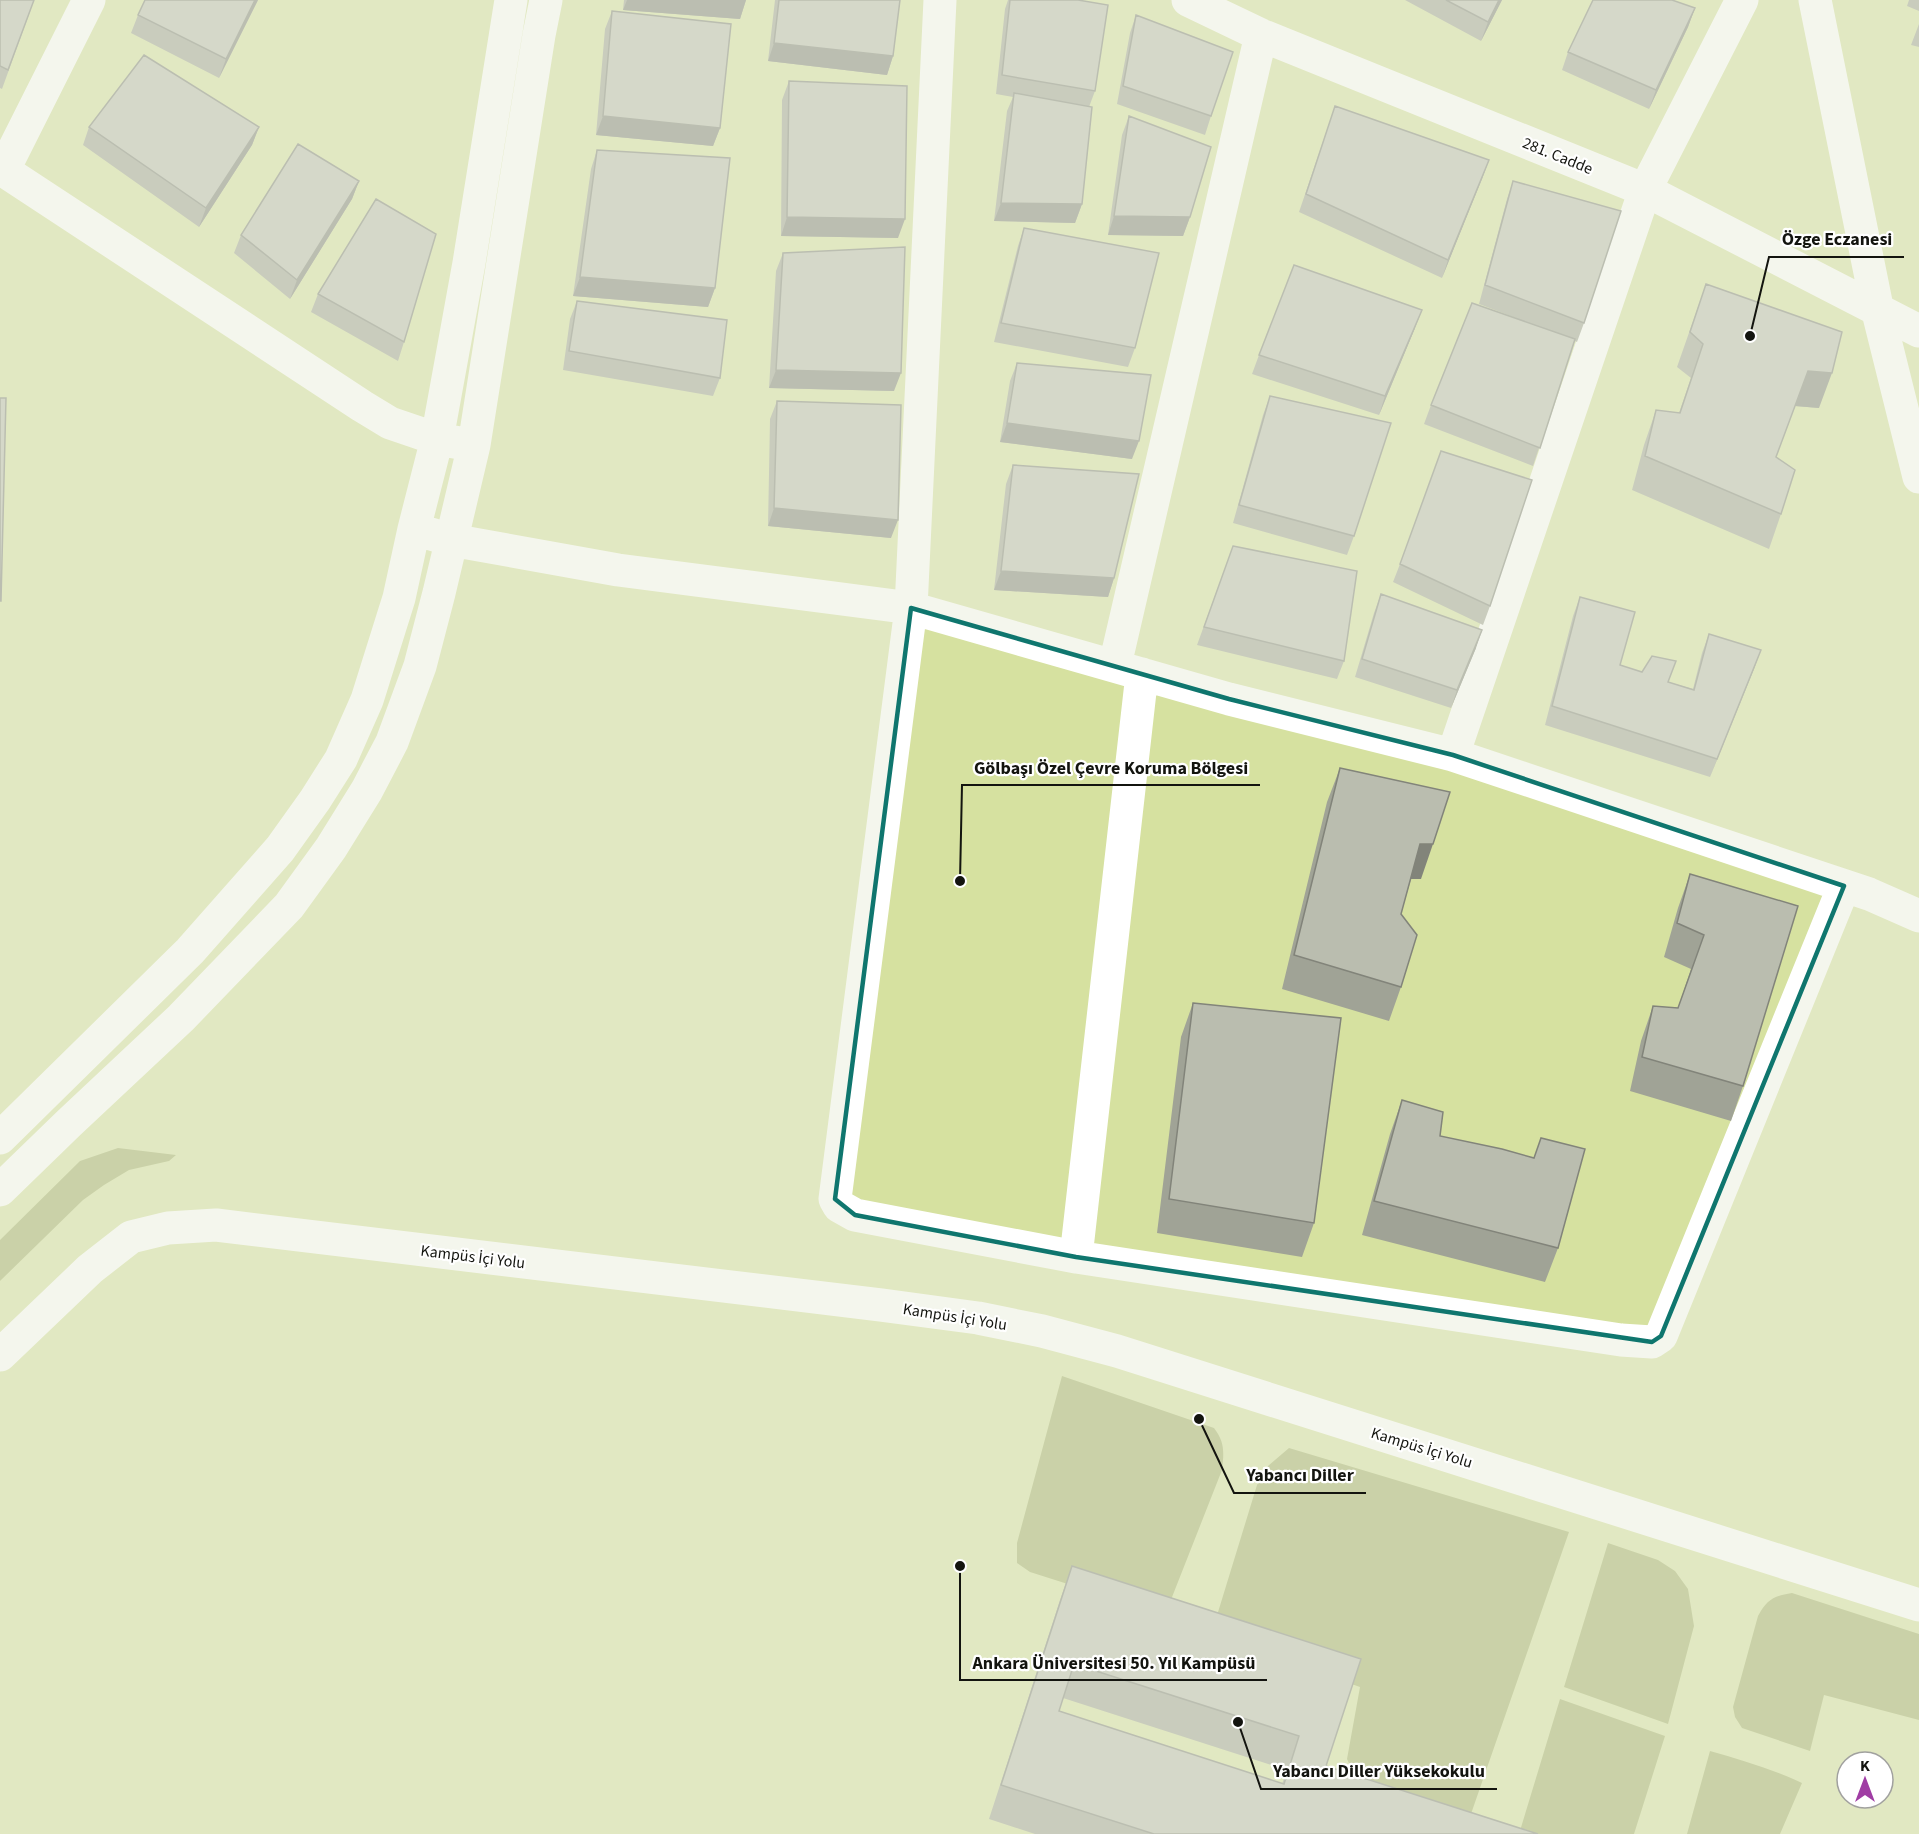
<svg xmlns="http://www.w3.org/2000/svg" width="1919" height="1834" font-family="'Source Sans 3',sans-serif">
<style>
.green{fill:#d6e1a0;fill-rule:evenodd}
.forest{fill:#a2ae67}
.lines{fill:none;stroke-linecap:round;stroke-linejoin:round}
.minor{stroke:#fff;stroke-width:33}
.wall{fill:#a0a396;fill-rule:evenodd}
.shaded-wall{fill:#82847a}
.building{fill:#babdaf;stroke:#82847a;stroke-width:1.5;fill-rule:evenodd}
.marked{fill:none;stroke:#0f766e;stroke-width:4.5;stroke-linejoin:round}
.labels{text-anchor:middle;stroke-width:4.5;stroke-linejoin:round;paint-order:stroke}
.street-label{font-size:16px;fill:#13140f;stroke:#fff}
.leader{fill:none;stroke:#13140f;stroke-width:2}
.callout-dot{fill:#13140f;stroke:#fff;stroke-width:2}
.callout-label{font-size:18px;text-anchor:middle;font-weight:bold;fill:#13140f;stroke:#fff;stroke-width:4.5;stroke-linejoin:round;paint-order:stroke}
</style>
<rect width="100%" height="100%" fill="#ebeedf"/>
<path class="green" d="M0 0H1919V1834H0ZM1847 1762H1883V1798H1847Z"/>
<path class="forest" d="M118 1148 176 1155 169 1161 129 1170 104 1185 83 1200 0 1281V1240L80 1161Z
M1062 1376 1214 1428C1225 1442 1224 1453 1222 1470L1165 1615 1030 1572 1017 1563V1543Z
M1289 1448 1569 1532 1464 1834 1369 1807 1347 1759 1360 1687 1211 1635 1257 1485 1268 1466Z
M1608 1543 1658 1560 1675 1571 1688 1589 1694 1626 1668 1724 1564 1687Z
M1792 1593 1919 1634V1720L1824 1695 1810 1751 1742 1728 1735 1717 1733 1707 1758 1616C1767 1600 1773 1596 1792 1593Z
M1560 1699 1665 1736 1634 1834H1519Z
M1710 1751C1741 1760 1773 1769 1802 1783L1780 1834H1687Z"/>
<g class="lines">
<path class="minor" d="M940 0 911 608 835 1199 839 1206 855 1215 1076 1257 1621 1340 1652 1342 1661 1336 1844 886
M1188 0 1261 35 1645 190 1919 331
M1815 0 1878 312 1919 477
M0 168 362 406 390 423 437 439 460 443
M3 171 89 0
M414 529 451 540 618 570 911 608 1229 699 1453 755 1869 894 1919 916
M1115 665 1261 35
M1453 755 1645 190 1742 0
M0 1138 190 951 280 849 315 800 341 759 367 700 399 598 414 529 437 439 469 263 511 0
M0 1190 69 1123 181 1018 289 906 331 848 367 790 392 742 420 666 439 593 474 445 539 35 546 0
M1076 1257 1142 674
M0 1355 90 1269 131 1237 168 1228 216 1225 881 1305 978 1318 1042 1331 1117 1351 1919 1605"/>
</g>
<path class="wall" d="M0 0 31 9 2 89 0 88Z
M258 0 219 78 131 33 138 15Z
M624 0H746L740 19 623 10Z
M775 0H900L893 56 887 75 768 61Z
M1008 0H1078L1095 91 1089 107 1082 204 1075 223 994 221 1007 111 1013 97 996 94 1005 9Z
M1405 0H1502L1481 41Z
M1909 0H1919V11L1907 6Z
M1695 8 1688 27 1649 109 1562 70 1568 52Z
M612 11 720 128 713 146 596 135 605 29Z
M1136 15 1211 116 1205 135 1117 104 1130 33Z
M1919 24V47L1911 45Z
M789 81 898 238 781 236 782 100Z
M1335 106 1489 160 1442 278 1299 212Z
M1129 116 1190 217 1183 236 1108 235 1122 135Z
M89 127H259L252 145 199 227 83 145Z
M597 150 715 288 708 307 573 296 591 169Z
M359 181 352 199 290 299 234 253 241 235Z
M1513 181 1584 323 1577 342 1575 341 1533 466 1424 424 1431 405 1516 318 1479 304 1507 199Z
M1024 228 1135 348 1128 367 994 342 1018 246Z
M783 253 894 391 769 388 776 271Z
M1706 284 1819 408 1795 406 1776 457 1781 514 1769 549 1632 490 1644 445 1656 410 1679 413 1691 378 1677 367Z
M318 294 404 342 398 361 311 312Z
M577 301 720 378 713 396 563 370 570 319Z
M1415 328 1379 415 1252 374 1259 355Z
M1017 363 1132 459 1000 442 1010 381Z
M1270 396 1354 536 1347 555 1233 523 1263 415Z
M777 401 891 538 768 526 770 419Z
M1013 465 1114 578 1108 597 994 590 1006 484Z
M1233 546 1344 661 1337 679 1197 645Z
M1400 564 1490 606 1483 625 1393 582Z
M1381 594 1476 648 1451 708 1355 677 1374 613Z
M1580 597 1620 665 1668 682 1693 689 1702 653 1709 634 1761 650 1710 777 1545 725 1573 616Z
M1340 768 1421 879H1411L1401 914V987L1389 1021 1282 989 1327 802Z
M1690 874 1743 1086 1731 1121 1630 1091 1641 1041 1653 1006 1678 1008 1691 969 1664 957 1678 908Z
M1193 1003 1314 1223 1302 1257 1157 1233 1181 1037Z
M1402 1100 1440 1136 1558 1248 1545 1282 1362 1235 1390 1134Z
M1072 1566 1361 1659 1326 1766 1538 1834H1035L989 1819 1060 1600ZM1063 1698 1287 1770 1282 1784 1059 1711Z"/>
<path class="shaded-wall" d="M255 0H258L219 78 226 59Z
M627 0H746L740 19 623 10Z
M1499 0H1502L1481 41 1488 22Z
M1695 8 1688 27 1649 109 1656 90Z
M774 43 893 56 887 75 768 61Z
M603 116 720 128 713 146 596 135Z
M259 127 252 145 199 227 206 208Z
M1489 160 1482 179 1442 278 1448 260Z
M359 181 352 199 290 299 297 280Z
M1001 203 1082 204 1075 223 994 221Z
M1114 216 1190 217 1183 236 1108 235Z
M787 217 905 219 898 238 781 236Z
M580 277 715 288 708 307 573 296Z
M1422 310 1415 328 1379 415 1385 396Z
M776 370 901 373 894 391 769 388Z
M1808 371 1832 373 1819 408 1795 406Z
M1007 423 1139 441 1132 459 1000 442Z
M774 508 898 520 891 538 768 526Z
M1001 571 1114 578 1108 597 994 590Z
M1482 630 1476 648 1451 708 1457 690Z
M1761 650 1754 669 1710 777 1717 759Z
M1420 844H1433L1421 879H1407Z"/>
<path class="building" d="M0 0H34L8 70 0 66Z
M145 0H255L226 59 138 15Z
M779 0H900L893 56 774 43Z
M1010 0H1078L1108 5 1095 91 1002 75Z
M1446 0H1499L1488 22Z
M1593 0H1672L1695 8 1656 90 1568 52Z
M612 11 731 24 720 128 603 116Z
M1136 15 1233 52 1211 116 1123 86Z
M144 55 259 127 206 208 89 127Z
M789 81 907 86 905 219 787 217Z
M1014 93 1092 107 1082 204 1001 203Z
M1335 106 1489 160 1448 260 1306 194Z
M1129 116 1211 147 1190 217 1114 216Z
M298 144 359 181 297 280 241 235Z
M597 150 730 158 715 288 580 277Z
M1513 181 1621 211 1584 323 1485 285Z
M376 199 436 234 404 342 318 294Z
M1024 228 1159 253 1135 348 1001 323Z
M905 247 901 373 776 370 783 253Z
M1294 265 1422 310 1385 396 1259 355Z
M1706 284 1842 332 1832 373 1808 371 1776 457 1795 470 1781 514 1645 456 1656 410 1680 413 1703 344 1690 332Z
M577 301 727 320 720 378 569 351Z
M1472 303 1575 339 1540 448 1431 405Z
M1017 363 1151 375 1139 441 1007 423Z
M1270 396 1391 423 1354 536 1239 505Z
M0 398H6L1 601H0Z
M777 401 901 405 898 520 774 508Z
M1441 451 1532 480 1490 606 1400 564Z
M1013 465 1139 474 1114 578 1001 571Z
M1233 546 1357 571 1344 661 1204 627Z
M1381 594 1482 630 1457 690 1362 659Z
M1580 597 1635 612 1620 665 1642 672 1652 656 1676 661 1668 682 1694 690 1709 634 1761 650 1717 759 1552 706Z
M1340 768 1450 792 1433 844H1420L1401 914 1417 935 1401 987 1294 955Z
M1690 874 1798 906 1743 1086 1642 1057 1653 1006 1678 1008 1704 935 1677 923Z
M1193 1003 1341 1018 1314 1223 1169 1199Z
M1402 1100 1443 1112 1440 1136 1502 1149 1534 1158 1541 1138 1585 1149 1558 1248 1374 1201Z
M1072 1566 1361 1659 1326 1766 1538 1834H1154L1001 1785ZM1074 1664 1299 1736 1284 1784 1059 1711Z"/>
<path d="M0 0H1919V1834H0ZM911 608 1229 699 1453 755 1844 886 1661 1336 1652 1342 1076 1257 855 1215 835 1199Z" fill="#ebeedf" fill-opacity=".55" fill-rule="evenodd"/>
<path class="marked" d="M911 608 1229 699 1453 755 1844 886 1661 1336 1652 1342 1076 1257 855 1215 835 1199Z"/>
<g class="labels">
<g class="street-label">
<text transform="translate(1558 155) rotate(22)" y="6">281. Cadde</text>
<text transform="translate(473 1256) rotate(7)" y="6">Kampüs İçi Yolu</text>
<text transform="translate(955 1316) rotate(9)" y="6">Kampüs İçi Yolu</text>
<text transform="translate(1422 1447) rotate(17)" y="6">Kampüs İçi Yolu</text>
</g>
</g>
<path class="leader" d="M1750 336L1769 257H1904M960 881L962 785H1260M1199 1419L1234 1493H1366M960 1566L960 1680H1267M1238 1722L1261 1789H1497"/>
<g class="callout-dot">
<circle cx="1750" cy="336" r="6"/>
<circle cx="960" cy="881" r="6"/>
<circle cx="1199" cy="1419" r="6"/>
<circle cx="960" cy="1566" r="6"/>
<circle cx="1238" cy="1722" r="6"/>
</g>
<g class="callout-label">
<text x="1837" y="245">Özge Eczanesi</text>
<text x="1111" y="774">Gölbaşı Özel Çevre Koruma Bölgesi</text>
<text x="1300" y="1481">Yabancı Diller</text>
<text x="1114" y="1669">Ankara Üniversitesi 50. Yıl Kampüsü</text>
<text x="1379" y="1777">Yabancı Diller Yüksekokulu</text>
</g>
<g transform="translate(1865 1780)"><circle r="28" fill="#ffffff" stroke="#a1a19f" stroke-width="1.5"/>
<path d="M0-4.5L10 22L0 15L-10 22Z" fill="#a03da4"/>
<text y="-9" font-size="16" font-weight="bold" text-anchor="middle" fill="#13140f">K</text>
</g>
</svg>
